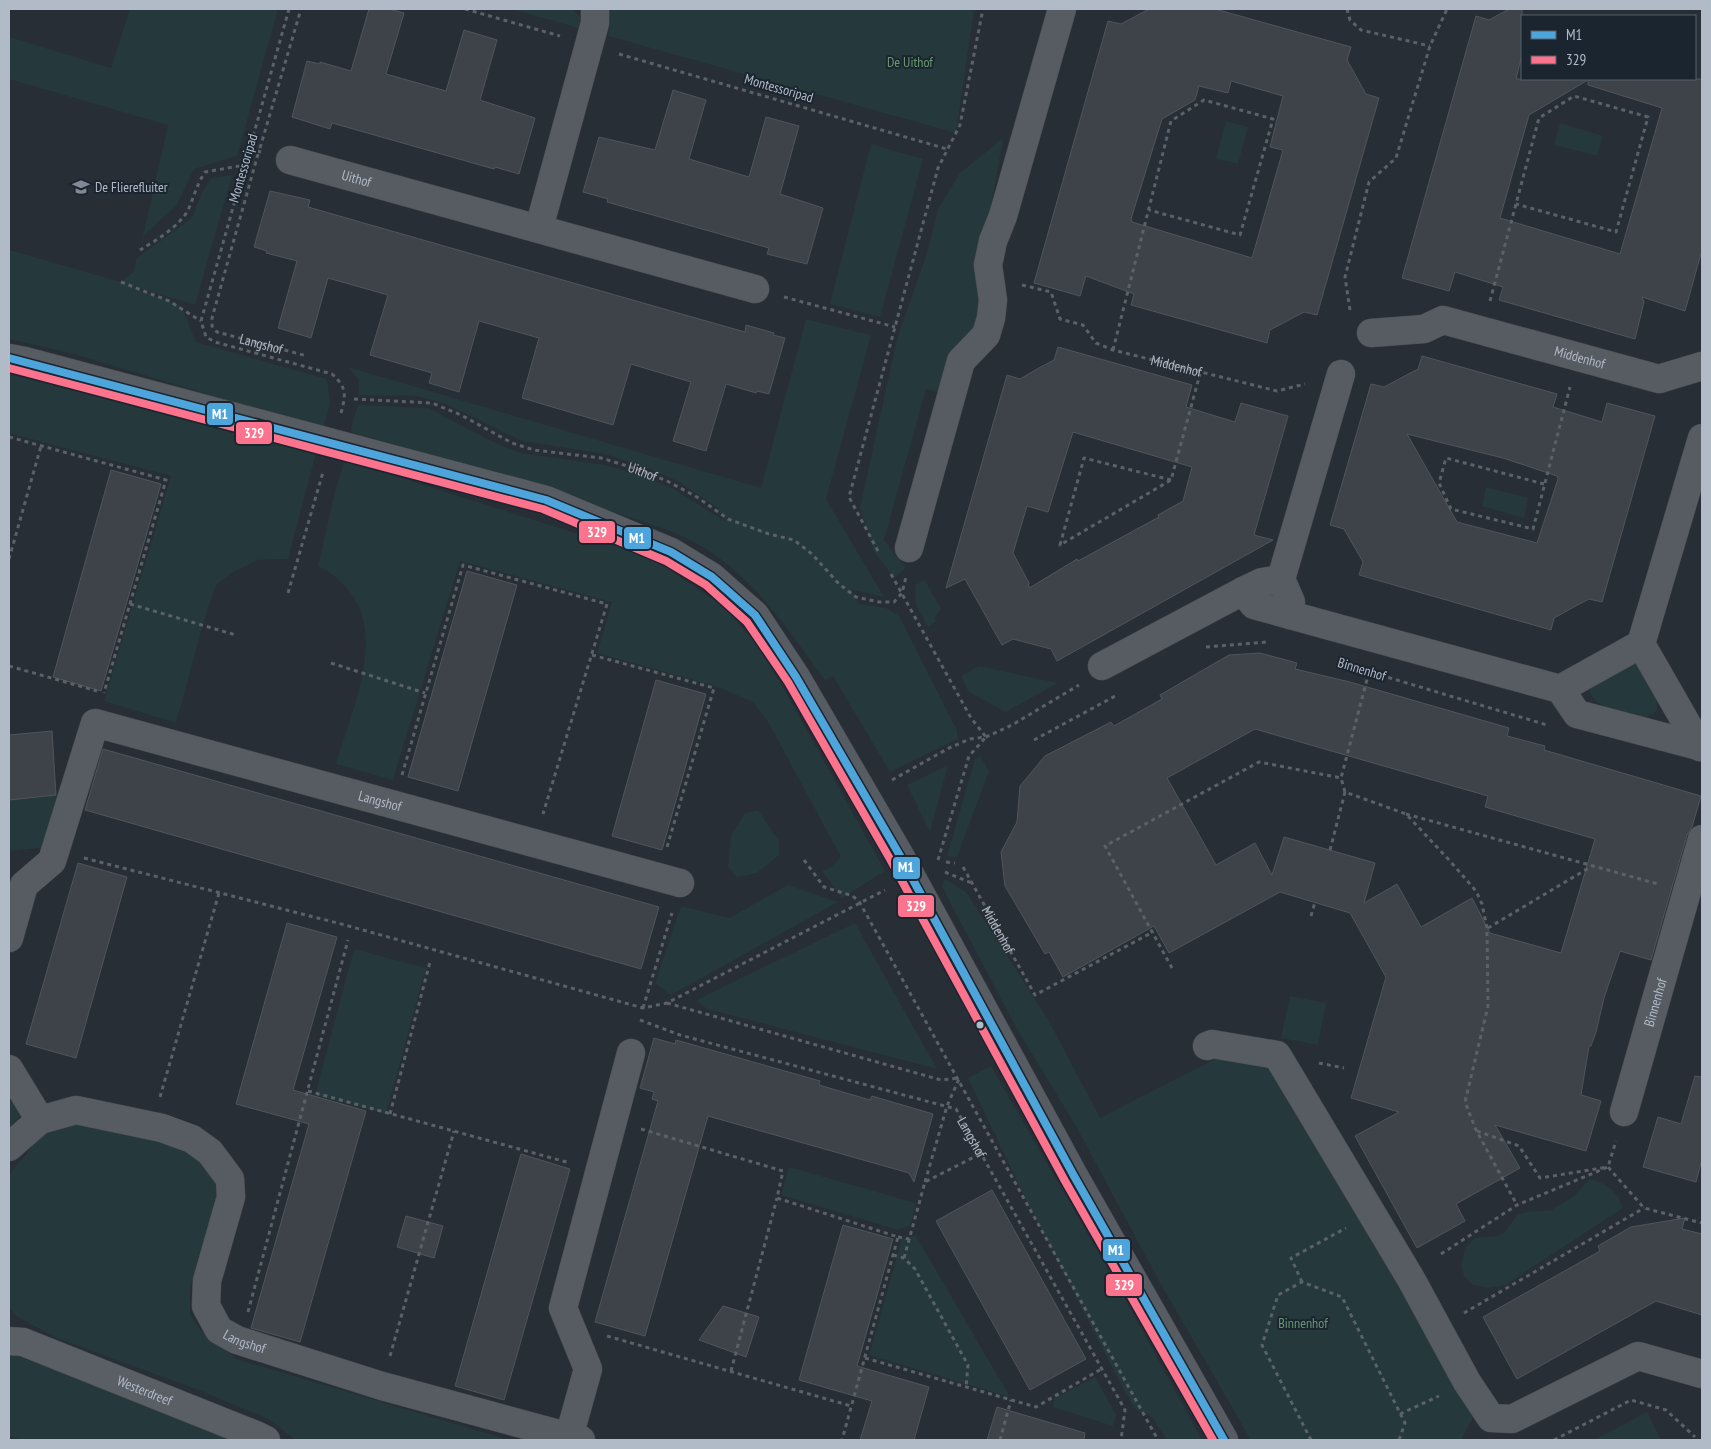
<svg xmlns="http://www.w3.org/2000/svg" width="1711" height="1449" font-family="'PT Sans Narrow',sans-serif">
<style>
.green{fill:#25383b}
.building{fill:#3d4349;stroke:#50555d;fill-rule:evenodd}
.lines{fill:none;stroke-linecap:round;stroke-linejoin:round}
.minor-casing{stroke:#464a50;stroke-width:29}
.major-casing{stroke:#454a52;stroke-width:29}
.path{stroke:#5a6167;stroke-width:3;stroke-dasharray:4 4;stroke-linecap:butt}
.minor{stroke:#575c63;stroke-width:28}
.major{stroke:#595f65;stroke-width:28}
.bus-1-casing{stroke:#1b2530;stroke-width:11}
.bus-2-casing{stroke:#1b2530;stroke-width:11}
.bus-1{stroke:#4da5dc;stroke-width:8}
.bus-2{stroke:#fc738d;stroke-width:8}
.bus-dot{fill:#b1bac7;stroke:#1b2530;stroke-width:2}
.labels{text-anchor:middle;stroke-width:4;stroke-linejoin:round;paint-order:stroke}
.park-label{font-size:14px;fill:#679870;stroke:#1b2530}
.street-label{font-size:14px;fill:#b1bac7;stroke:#1b2530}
.poi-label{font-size:14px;fill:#b1bac7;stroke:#1b2530;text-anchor:start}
.line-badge{stroke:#1b2530;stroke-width:2}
.badge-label{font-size:14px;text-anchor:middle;font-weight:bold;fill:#fff}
</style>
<rect width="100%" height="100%" fill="#282e35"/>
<path class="green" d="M130 9H278L237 156 194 169 176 206 145 234 140 250 168 125 9 79V37L111 68Z
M512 9H573L581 18 582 29Z
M585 9H974L956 133 608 36 611 17Z
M1226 121 1248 127 1238 164 1216 159Z
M1560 123 1603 136 1597 156 1554 145Z
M1003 138 981 266 979 307 975 330 940 393 926 389 884 540 906 568 894 578 873 550 860 508 897 339 928 250 938 209 960 173Z
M871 144 923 159 880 317 830 304Z
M232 175 195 305 129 285 181 306 196 342 327 379 330 403 324 426 260 410 74 354 9 339V250L121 282 133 272 137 258 192 218 202 192 211 179Z
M806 319 871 335 826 499 884 597 852 590 858 604 886 608 899 616 957 730 958 739 890 772 833 676 825 680C789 631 755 579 703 547 673 529 636 520 604 509 520 480 435 455 350 432L358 405 428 408 493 442 520 453 606 465 639 475 674 489 726 522 718 508 679 482 653 470 605 454 522 441 444 403 416 396 359 395V380L348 367 761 488Z
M9 375 84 390 316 453 288 559 257 560 233 572 216 585 207 610 176 723 104 701 171 476 9 433Z
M345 460 635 552 666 567 724 607 757 645 785 691 885 871 842 898 822 871 830 868 841 857 767 720 753 702 715 686 597 653 612 602 460 561 393 780 336 764C356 696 400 609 318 566L336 488Z
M1486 487 1528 498 1524 518 1482 506Z
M925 580 941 609 935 617 936 622 928 627 916 605 915 585Z
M1627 662H1638L1656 693 1657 711C1652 714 1648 717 1642 717 1630 717 1575 703 1594 683 1602 674 1617 668 1627 662Z
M979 666 1058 683 1006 712 969 692 961 676Z
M980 756 989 771 957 857 947 856 975 759Z
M948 765 930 832 907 785Z
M58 795 49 847 9 851V800Z
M758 810 779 841V855L757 873 737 877 728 867 731 836 745 813Z
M945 879 966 892 1049 1021 1100 1118 1213 1060 1217 1049 1273 1059 1475 1414 1461 1440H1251L1159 1281 1077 1128 1017 1029 942 887Z
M788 885 838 902 671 995 655 983 681 906 729 918Z
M855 923 937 1069 707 1009 696 1000Z
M354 949 426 968 386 1114 315 1095Z
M1290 996 1326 1003 1318 1045 1281 1038Z
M991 1066 1120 1290 1202 1440H1167L1152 1417 1135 1409 1125 1392 1029 1206 968 1078Z
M9 1093 31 1105 9 1128Z
M72 1121 165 1139 197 1154 219 1187 209 1237 190 1286V1314L201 1331 237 1359 509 1440H295L269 1419 196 1389 57 1338 16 1316 9 1307V1175L40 1136 58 1123Z
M789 1167 916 1203 911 1225 898 1230 781 1195Z
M1590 1179C1608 1184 1617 1191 1623 1208L1505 1285 1489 1288 1473 1285 1464 1276 1461 1265 1465 1248 1475 1238 1498 1236 1505 1232 1517 1215 1527 1212 1551 1210 1573 1197Z
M916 1236 1010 1397 869 1355 902 1238Z
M9 1353 176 1414 239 1440H24L9 1436Z
M1095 1377 1116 1415 1113 1426 1053 1407 1055 1398Z
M1647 1412 1661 1440H1594Z"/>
<path class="building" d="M369 9H389L404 13 386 74 446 91 464 30 497 40 480 100 535 118 519 174 495 167 494 169 332 123 330 129 292 117 307 61 320 64V62L351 71Z
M1149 9H1215L1351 47 1347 60 1366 94 1379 98 1317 315 1304 312 1270 330 1267 343 1131 305 1134 294 1086 276 1080 296 1034 283 1108 21 1121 24ZM1231 81 1283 96 1270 147 1283 150 1252 258 1132 222 1131 219 1162 119 1195 100 1199 86 1228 93Z
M1509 9H1522V55L1516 79H1702V250L1685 311 1642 297 1644 302 1635 339 1499 300 1503 287 1455 272 1449 291 1402 278 1476 16 1489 20ZM1588 80V85L1662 108 1620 254 1500 218 1529 115Z
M673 90 706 100 689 159 749 177 766 117 799 126 780 194 823 208 807 264 767 254 769 248 607 202 608 199 583 192 599 137 655 150Z
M270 191 310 200 308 207 678 313 745 332 746 325 774 333 773 335 785 338 769 394 757 391 756 393 726 384 706 451 673 441 691 382 631 364 613 425 522 398 539 338 479 321 459 392 429 383 432 373 370 355 388 295 328 278 311 338 278 328 297 261 266 253 267 251 254 247Z
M1058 347 1192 385 1186 407 1235 422 1241 403 1288 416 1254 535 1273 540 1057 661 1051 649 1013 639 1002 645 965 579 946 588 1007 375 1020 379 1037 369 1054 360ZM1073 432 1192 467 1183 501 1158 515 1159 517 1078 561 1077 559 1031 587H1028L1029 583 1013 553 1027 506 1048 512Z
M1422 356 1557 394 1553 407 1602 422 1607 403 1655 416 1602 602 1589 599 1572 608 1554 618 1551 630 1359 575 1363 562 1344 529 1330 525 1371 384 1384 387 1418 369ZM1407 434 1503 458 1557 476 1558 479 1537 543 1457 522Z
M111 470 161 484 101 691 53 677Z
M467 571 517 585 458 791 408 777Z
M1260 653 1297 663 1295 669 1350 682 1509 728 1507 736 1545 746 1544 750 1701 796 1692 827 1687 835 1651 960 1620 951 1604 998 1596 1032 1591 1046H1589L1581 1095 1601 1101 1586 1151 1495 1125 1520 1168 1456 1204 1465 1221 1417 1248 1355 1136 1399 1112 1351 1098 1386 977 1350 913 1280 892 1169 953 1154 926 1063 977 1049 952 1045 954 1005 886 1001 852 1017 822 1020 786 1045 756 1111 722 1114 726 1162 699 1160 695 1229 655ZM1255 729 1488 796 1485 807 1595 839 1561 953 1490 933 1472 898 1421 927 1397 884 1364 903 1375 863 1284 837 1272 875 1255 843 1216 865 1167 778Z
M656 680 706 694 662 850 612 836Z
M52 731 56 795 9 800V735Z
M103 749 659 907 641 969 85 810Z
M78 863 127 877 76 1058 26 1044Z
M287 923 337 937 293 1090 366 1111 300 1342 251 1328 309 1124 236 1104Z
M654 1038 675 1044 676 1040 820 1081 819 1085 870 1100 872 1096 933 1114 914 1182 909 1173 708 1116 645 1336 595 1322 658 1101 652 1099 654 1092 640 1088Z
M1695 1076 1702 1077V1159L1696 1182 1643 1167 1658 1117 1681 1124Z
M521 1154 570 1169 504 1400 455 1386Z
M992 1190 1086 1359 1030 1390 936 1221Z
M406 1216 443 1226 434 1258 397 1247Z
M1685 1218 1682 1229 1702 1234V1315L1656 1301 1517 1379 1483 1317 1600 1251 1598 1246 1631 1227Z
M843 1225 893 1239 857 1366 929 1387 914 1440H860L872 1401 799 1380Z
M723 1306 759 1317 746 1357 699 1340Z
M997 1407 1085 1433 1084 1440H987Z"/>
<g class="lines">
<g class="minor-casing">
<g id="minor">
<path id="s6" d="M290 160 755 289"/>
<path d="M539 228 589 45 595 23V9"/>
<path id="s7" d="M1371 333 1424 329 1443 320 1659 379 1702 366"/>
<path d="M9 358 25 361 546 500 671 552 712 577 755 615 796 677 899 854 1074 1176 1224 1440"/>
<path d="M909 548 961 361 986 335 991 318 993 300 988 265 993 241 1003 216 1062 9"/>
<path d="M1281 579 1341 374"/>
<path d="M1243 591 1254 605 1290 615"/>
<path d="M1641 644 1702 438"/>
<path d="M1102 666 1243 591 1262 582 1281 579 1291 602 1290 615 1560 689 1577 714 1702 747"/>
<path d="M1560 689 1641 644 1700 747"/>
<path id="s8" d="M9 938 24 885 52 861 95 723 680 883"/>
<path d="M1207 1046 1212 1044 1277 1055 1411 1279 1467 1382 1491 1418 1512 1419 1638 1356 1702 1374"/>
<path d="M9 1069 40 1120"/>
<path id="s9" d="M1624 1112 1702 839"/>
<path id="s10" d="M9 1147 40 1120 76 1110 162 1128 192 1139 210 1152 230 1179 231 1197 207 1281 206 1306 219 1330 237 1340 382 1386 581 1440"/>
<path d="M569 1437 588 1369 563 1308 631 1053"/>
</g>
</g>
<g class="major-casing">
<g id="major">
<path id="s11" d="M9 1341 23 1342 256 1435 266 1440"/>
</g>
</g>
<g class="path">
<path d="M289 9 201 321 206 337 215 342 332 374C347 388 346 394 341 413"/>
<path d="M465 9 560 36"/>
<path d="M1347 9 1350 20 1361 30 1430 46"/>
<path d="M619 54 947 149"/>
<path d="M260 148 301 9"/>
<path d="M250 149 261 152"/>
<path id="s1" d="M258 154 212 318V326L217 332 307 356"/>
<path d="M140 250C155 241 180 226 188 210 194 197 197 184 205 172L245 165"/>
<path d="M121 282 169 301 201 321"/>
<path id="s2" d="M1022 285 1051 292 1060 319 1083 325 1096 343 1113 350 1277 391 1305 384"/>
<path d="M784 297 895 327"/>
<path d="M1490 301 1539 118 1574 96 1648 117 1616 232 1516 204"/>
<path d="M1350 310 1345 277 1369 182 1396 158 1430 46 1447 9"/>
<path d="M1113 350 1171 121 1204 100 1273 119 1240 235 1149 210"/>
<path id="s3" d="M354 399 432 403 461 415 512 443 534 450 601 458 637 469 667 481 697 497 728 519 769 534 794 540 812 554 839 584 856 597 879 602H894L902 593 906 577"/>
<path d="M9 437 166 480 104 693"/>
<path d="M1171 480 1084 458 1060 545 1171 480 1200 374"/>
<path d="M1544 484 1446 458 1439 483 1451 509 1533 529 1570 387"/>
<path d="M878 551 849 497 938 168 960 125 983 9"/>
<path d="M9 559 41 446"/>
<path d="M891 574 971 718 986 737"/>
<path d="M288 593 323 472"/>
<path d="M130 604 236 635"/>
<path d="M1206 647 1267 642"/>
<path d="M592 655 714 688 667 847"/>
<path d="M331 663 425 693"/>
<path d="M9 666 97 691"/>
<path d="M1350 666 1547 725"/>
<path d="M1369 672 1341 778 1345 792 1406 814 1450 861 1476 891 1482 904 1487 928 1488 1006 1465 1102 1476 1130 1517 1205"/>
<path d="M1034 740 1117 695"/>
<path d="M402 775 463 565 607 604 543 814"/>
<path d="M892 780 949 748 970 739 986 737 1012 725 1079 685"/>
<path d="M1406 814 1658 884"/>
<path d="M1330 850 1345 792"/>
<path d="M84 858 345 925 643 1008 667 1003 885 890"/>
<path d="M804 860 824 887 853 896 860 903 1158 1440"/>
<path d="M938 860 969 756 986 737"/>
<path d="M946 862 955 863"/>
<path id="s4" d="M963 867 1035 995 1153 932"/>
<path d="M945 872 974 884"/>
<path d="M1311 916 1315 902"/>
<path d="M1488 928 1592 866"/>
<path d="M1172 968 1105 846 1259 762 1341 778"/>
<path d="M667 1003 941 1080 959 1078"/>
<path d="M643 1008 672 913"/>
<path id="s5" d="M640 1020 680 1035 956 1109 1125 1410 1121 1440"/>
<path d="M1319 1063 1344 1068"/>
<path d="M308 1091 570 1163"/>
<path d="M160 1097 219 893"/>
<path d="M390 1114 430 962"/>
<path d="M641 1129 783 1171 777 1198 898 1237 842 1440"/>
<path d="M1477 1131 1519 1146 1540 1178 1608 1167 1644 1208 1702 1223"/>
<path d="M925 1182 947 1106 959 1079"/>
<path d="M898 1237 909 1239"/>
<path d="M1441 1254 1517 1205 1608 1167 1616 1141"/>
<path d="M893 1255 904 1258 915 1269 968 1365 966 1387"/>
<path d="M904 1258 925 1182 982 1153"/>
<path d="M1302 1282 1291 1258 1346 1228"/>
<path d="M248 1312 348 940"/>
<path d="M1464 1313 1644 1208"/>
<path d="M607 1336 851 1406"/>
<path d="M390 1356 454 1131"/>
<path d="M865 1358 1036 1407 1103 1368"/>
<path d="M731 1371 777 1198"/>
<path d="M1400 1414 1439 1396"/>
<path d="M1000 1440 1011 1400"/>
<path d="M1311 1440 1262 1345 1278 1295 1302 1282 1342 1297 1405 1423 1399 1440"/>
<path d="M1554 1440 1631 1400 1666 1410 1695 1437"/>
</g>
<use href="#minor" class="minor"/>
<use href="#major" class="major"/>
<g class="bus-1-casing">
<path id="bus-1" d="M9 358 546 500 671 552 712 577 755 615 796 677 899 854 1074 1176 1224 1440"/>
</g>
<g class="bus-2-casing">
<path id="bus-2" d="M9 368 543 509 666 561 706 585 747 622 788 682 890 859 1065 1181 1213 1440"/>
</g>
<use href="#bus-1" class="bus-1"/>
<use href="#bus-2" class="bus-2"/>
</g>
<defs>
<g id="school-bare" transform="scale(1.35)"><path d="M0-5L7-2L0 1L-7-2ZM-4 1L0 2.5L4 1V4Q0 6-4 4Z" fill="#818994" stroke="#1b2530" stroke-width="2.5" paint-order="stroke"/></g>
</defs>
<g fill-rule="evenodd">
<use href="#school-bare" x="81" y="187"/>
</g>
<circle class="bus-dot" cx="980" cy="1025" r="4.5"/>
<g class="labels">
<g class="park-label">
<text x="910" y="67">De Uithof</text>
<text x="1303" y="1328">Binnenhof</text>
</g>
<g class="street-label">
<text transform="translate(779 88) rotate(16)" y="5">Montessoripad</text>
<text transform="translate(243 168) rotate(-74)" y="5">Montessoripad</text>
<text dy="5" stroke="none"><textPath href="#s6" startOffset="69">Uithof</textPath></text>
<text dy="5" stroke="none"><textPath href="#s1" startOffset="232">Langshof</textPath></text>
<text dy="5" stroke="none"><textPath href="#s7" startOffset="216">Middenhof</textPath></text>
<text dy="5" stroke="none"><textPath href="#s2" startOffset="188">Middenhof</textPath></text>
<text dy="5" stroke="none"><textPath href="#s3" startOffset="302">Uithof</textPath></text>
<text transform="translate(1362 669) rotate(17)" y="5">Binnenhof</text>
<text dy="5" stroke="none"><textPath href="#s8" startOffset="532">Langshof</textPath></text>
<text dy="5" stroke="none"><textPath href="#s4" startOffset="72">Middenhof</textPath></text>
<text dy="5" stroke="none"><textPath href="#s9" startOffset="114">Binnenhof</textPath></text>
<text dy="5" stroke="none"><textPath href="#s5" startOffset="361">Langshof</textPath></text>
<text dy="5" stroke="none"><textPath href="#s10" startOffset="440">Langshof</textPath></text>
<text dy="5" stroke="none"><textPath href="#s11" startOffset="145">Westerdreef</textPath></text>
</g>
<g class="poi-label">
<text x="95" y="192">De Flierefluiter</text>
</g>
</g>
<g class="line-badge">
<rect x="206" y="402" width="28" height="24" rx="5" fill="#4da5dc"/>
<rect x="235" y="421" width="38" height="24" rx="5" fill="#fc738d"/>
<rect x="578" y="520" width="38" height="24" rx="5" fill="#fc738d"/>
<rect x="623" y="526" width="29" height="24" rx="5" fill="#4da5dc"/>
<rect x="892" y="856" width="29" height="24" rx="5" fill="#4da5dc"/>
<rect x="897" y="894" width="38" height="24" rx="5" fill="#fc738d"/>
<rect x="1102" y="1238" width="29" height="24" rx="5" fill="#4da5dc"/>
<rect x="1105" y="1273" width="38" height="24" rx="5" fill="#fc738d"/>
</g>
<g class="badge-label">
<text x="220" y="419">M1</text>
<text x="254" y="438">329</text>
<text x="597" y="537">329</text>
<text x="637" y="543">M1</text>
<text x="906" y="872">M1</text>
<text x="916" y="911">329</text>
<text x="1116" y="1255">M1</text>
<text x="1124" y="1290">329</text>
</g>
<rect width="1711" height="1449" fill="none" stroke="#b1bac7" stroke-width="20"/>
<rect x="1521" y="15" width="175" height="65" fill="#1b2530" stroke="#57616c"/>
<rect x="1531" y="31" width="25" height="8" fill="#4da5dc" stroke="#57616c"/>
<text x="1566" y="40" font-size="15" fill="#b1bac7">M1</text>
<rect x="1531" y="56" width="25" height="8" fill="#fc738d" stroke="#57616c"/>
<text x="1566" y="65" font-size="15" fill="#b1bac7">329</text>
</svg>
